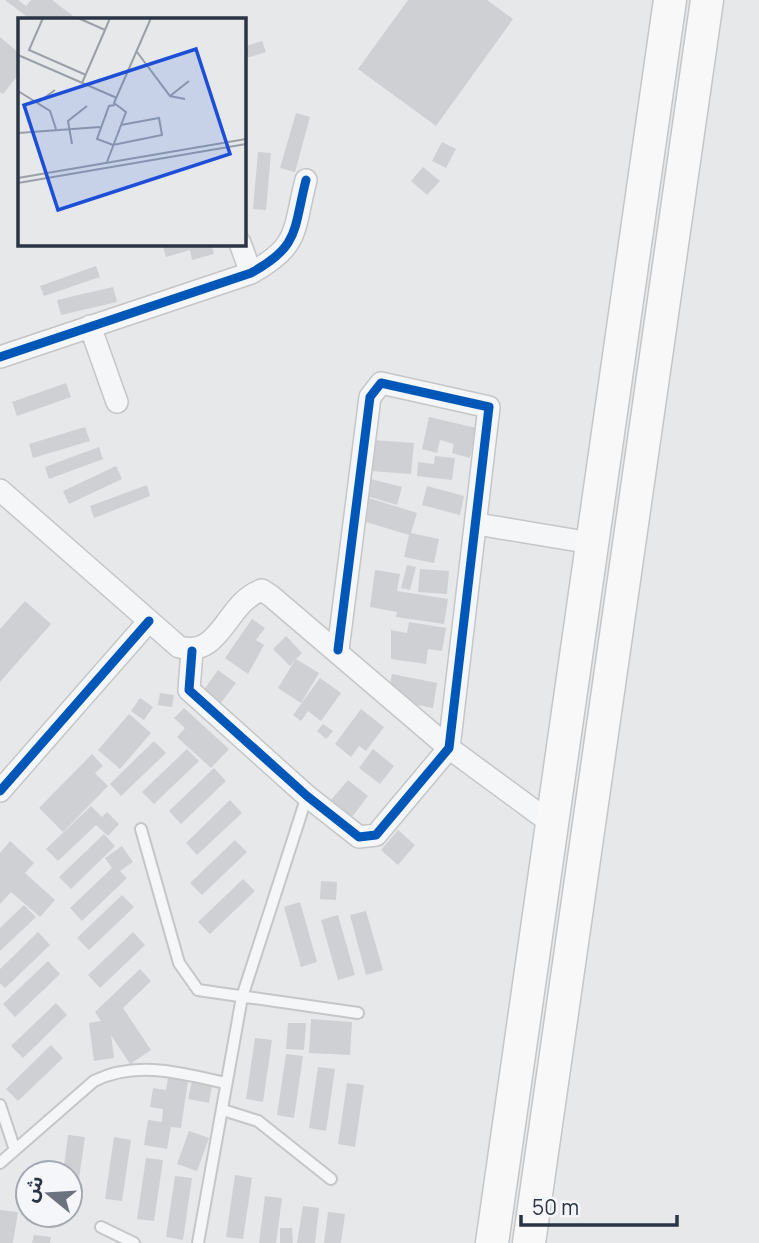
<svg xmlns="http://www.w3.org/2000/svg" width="759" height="1243" font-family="Manrope,'Noto Sans Arabic',sans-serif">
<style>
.building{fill:#ced0d3}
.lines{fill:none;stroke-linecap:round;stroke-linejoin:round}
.lane-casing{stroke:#c4c6c8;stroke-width:14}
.street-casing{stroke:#c4c6c8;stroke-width:24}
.secondary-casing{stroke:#c4c6c8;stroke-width:35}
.lane{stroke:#f5f6f7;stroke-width:10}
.street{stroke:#f5f6f7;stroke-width:21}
.secondary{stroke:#f8f8f8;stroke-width:32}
.cycleway-casing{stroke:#f4f6f9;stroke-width:13}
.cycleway{stroke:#0057b8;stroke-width:9}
.inset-road{fill:none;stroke:#9ba0a8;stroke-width:2}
.view{fill:#1d4ed8;fill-opacity:0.15;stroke:#1d4ed8;stroke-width:3.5}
.inset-edge{fill:none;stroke:#2b3445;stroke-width:3.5}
</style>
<rect width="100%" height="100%" fill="#e6e8ea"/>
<path class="building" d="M5 0H18L26 6 31 0H52L77 19H30Z
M408 0H487L513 19 436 126 358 69Z
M0 37 19 53V74L3 94 0 92Z
M262 41 266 52 243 59V47Z
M296 113 310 117 295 172 280 168Z
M442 142 456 149 446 168 432 161Z
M258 152 271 153 266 210 253 209Z
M423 167 440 181 427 195 411 181Z
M162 243H211L214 254 192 260 190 250 166 257Z
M96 266 100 277 44 296 40 286Z
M113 287 117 302 61 315 57 300Z
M66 383 71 397 17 416 12 402Z
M429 417 477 428 470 458 452 453 454 444 440 440 437 453 422 449Z
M85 427 90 441 33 458 29 444Z
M374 440 414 443 411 474 371 471Z
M99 447 103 459 49 479 45 467Z
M435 456 455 458 452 480 417 476 418 462 434 464Z
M116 466 122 479 69 504 63 491Z
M371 479 402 487 397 505 367 496Z
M147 485 150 496 94 518 90 506Z
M427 486 464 496 460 515 422 505Z
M369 498 417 513 411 533 439 539 434 563 404 557 409 535 363 521Z
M407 565 416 567 410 590 401 588Z
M420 569 449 571 447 594 418 592Z
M375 570 400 574 397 591 448 599 444 624 396 617 397 612 370 607Z
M25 601 51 624 0 682V629Z
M252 619 265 628 256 640 264 645 248 674 225 658Z
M409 622 446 628 442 651 428 649 426 664 391 659V630L407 633Z
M286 636 302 653 296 659 319 673 301 703 278 688 295 660 290 666 273 649Z
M218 670 236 683 220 704 203 691Z
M392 674 437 683 433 708 387 699Z
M320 678 341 693 321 721 308 711 301 721 293 715Z
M160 693 174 695 172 707 158 705Z
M140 698 153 707 144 720 131 711Z
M184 708 229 749 211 768 177 737 185 728 174 718Z
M361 709 384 727 366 751 359 746 351 757 335 744Z
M129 714 151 733 120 769 98 750Z
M323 724 333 731 326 739 317 731Z
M154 741 166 753 121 796 110 784Z
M187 749 199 761 154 804 142 792Z
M373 749 394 766 380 784 359 768Z
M92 754 103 766 95 773 108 786 63 832 39 808Z
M214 768 226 781 181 824 169 811Z
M348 780 368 796 352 817 331 800Z
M230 800 242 813 197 855 186 843Z
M91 806 102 817 107 812 119 824 108 836 96 825 58 861 46 849Z
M398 830 415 845 398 865 381 850Z
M104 834 115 846 71 889 59 877Z
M235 840 247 852 202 895 190 883Z
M10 841 34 863 25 873 55 900 40 917 11 892 0 904V853Z
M122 846 133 862 120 871 127 878 82 921 70 908 112 868 105 858Z
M243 879 255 891 210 934 198 922Z
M321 881 337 882 336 900 320 899Z
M122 895 134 907 89 950 77 938Z
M300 902 317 962 301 967 284 907Z
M24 905 36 917 0 951V928Z
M366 911 383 970 366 975 350 915Z
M338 915 355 975 338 980 321 920Z
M38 932 50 945 5 988 0 983V969Z
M133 932 145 945 100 988 88 975Z
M48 961 60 974 15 1017 3 1004Z
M140 969 151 981 123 1008 151 1050 130 1064 111 1035 114 1058 94 1061 89 1023 101 1021 95 1012Z
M56 1003 67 1015 23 1058 11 1046Z
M311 1019 352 1022 350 1055 309 1053Z
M288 1023H306L304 1050 286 1049Z
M255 1038 272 1040 263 1102 246 1099Z
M51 1045 63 1058 18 1101 6 1089Z
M286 1054 303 1056 294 1118 277 1115Z
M318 1067 335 1069 326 1131 309 1128Z
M168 1078 188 1081 181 1128 171 1127 167 1149 144 1145 148 1120 162 1122 163 1109 150 1107 153 1088 166 1090Z
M192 1081 212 1085 209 1103 188 1099Z
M347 1083 364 1085 355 1147 338 1144Z
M189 1131 209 1138 197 1171 177 1164Z
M68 1135 85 1137 76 1199 70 1198V1173H63Z
M114 1137 131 1140 122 1201 105 1199Z
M146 1158 163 1160 154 1221 137 1219Z
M235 1175 252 1178 243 1239 226 1237Z
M175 1176 192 1178 183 1240 166 1237Z
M265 1196 282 1198 276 1243H259Z
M303 1206 319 1208 315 1243H297Z
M0 1210 18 1212 13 1243H0Z
M328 1212 345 1214 341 1243H324Z
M280 1228H292L293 1243H280Z
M34 1235 51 1237 50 1243H32Z"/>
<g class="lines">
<g class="lane-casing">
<path id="lane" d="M141 829 179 963 198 990 358 1013
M0 1105 15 1150
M223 1110 258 1121 331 1179
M0 1163 94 1081C136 1060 181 1073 225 1083
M101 1227 134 1243
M198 1243 242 997 307 796"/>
</g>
<g class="street-casing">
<path id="street" d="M240 243 251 273
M90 326 117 402
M0 357 251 273C300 246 293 231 306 180
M0 490 179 647C221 659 226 602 262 590L271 596 449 748 551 823
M477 524 591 543
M192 651 189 690 307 796 359 837 376 835 449 748 489 407 381 383 370 397 338 650
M0 791 149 621"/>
</g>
<g class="secondary-casing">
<path id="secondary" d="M492 1243 670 0
M529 1243 707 0"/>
</g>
<use href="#lane" class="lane"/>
<use href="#street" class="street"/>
<use href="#secondary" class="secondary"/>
<g class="cycleway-casing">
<path id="cycleway" d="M0 357 251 273C300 246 293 231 306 180
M192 651 189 690 307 796 359 837 376 835 449 748 489 407 381 383 370 397 338 650
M0 791 149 621"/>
</g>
<use href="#cycleway" class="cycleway"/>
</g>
<g transform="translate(18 18)">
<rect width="228" height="228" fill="#e6e8ea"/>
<path class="inset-road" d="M25 0 11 32 68 57M60 0 87 12 92 0M119 34 152 78 167 81M0 37 99 80M64 65 87 12M0 73 32 93 38 111M152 78 171 63M19 85 37 72M97 87 91 88 79 121 95 127 144 117 141 100 103 107M0 115 82 109M54 126 50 103 69 88M89 144 108 94 96 85 133 0M0 160 228 121M0 165 228 126"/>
<path class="view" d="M178 31 212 136 40 192 6 87Z"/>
<rect width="228" height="228" class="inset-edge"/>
</g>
<g transform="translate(49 1194) rotate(288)"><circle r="33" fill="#f4f6f9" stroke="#a4a8b1" stroke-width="2"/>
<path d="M0-5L12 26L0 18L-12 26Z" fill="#6c737f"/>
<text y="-10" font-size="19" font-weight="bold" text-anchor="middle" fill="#2b3445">ش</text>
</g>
<path d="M521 1215v10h156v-10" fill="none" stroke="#2b3445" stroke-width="3.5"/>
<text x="532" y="1215" font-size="21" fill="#2b3445" stroke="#f4f6f9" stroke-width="5" paint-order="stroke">50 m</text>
</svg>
